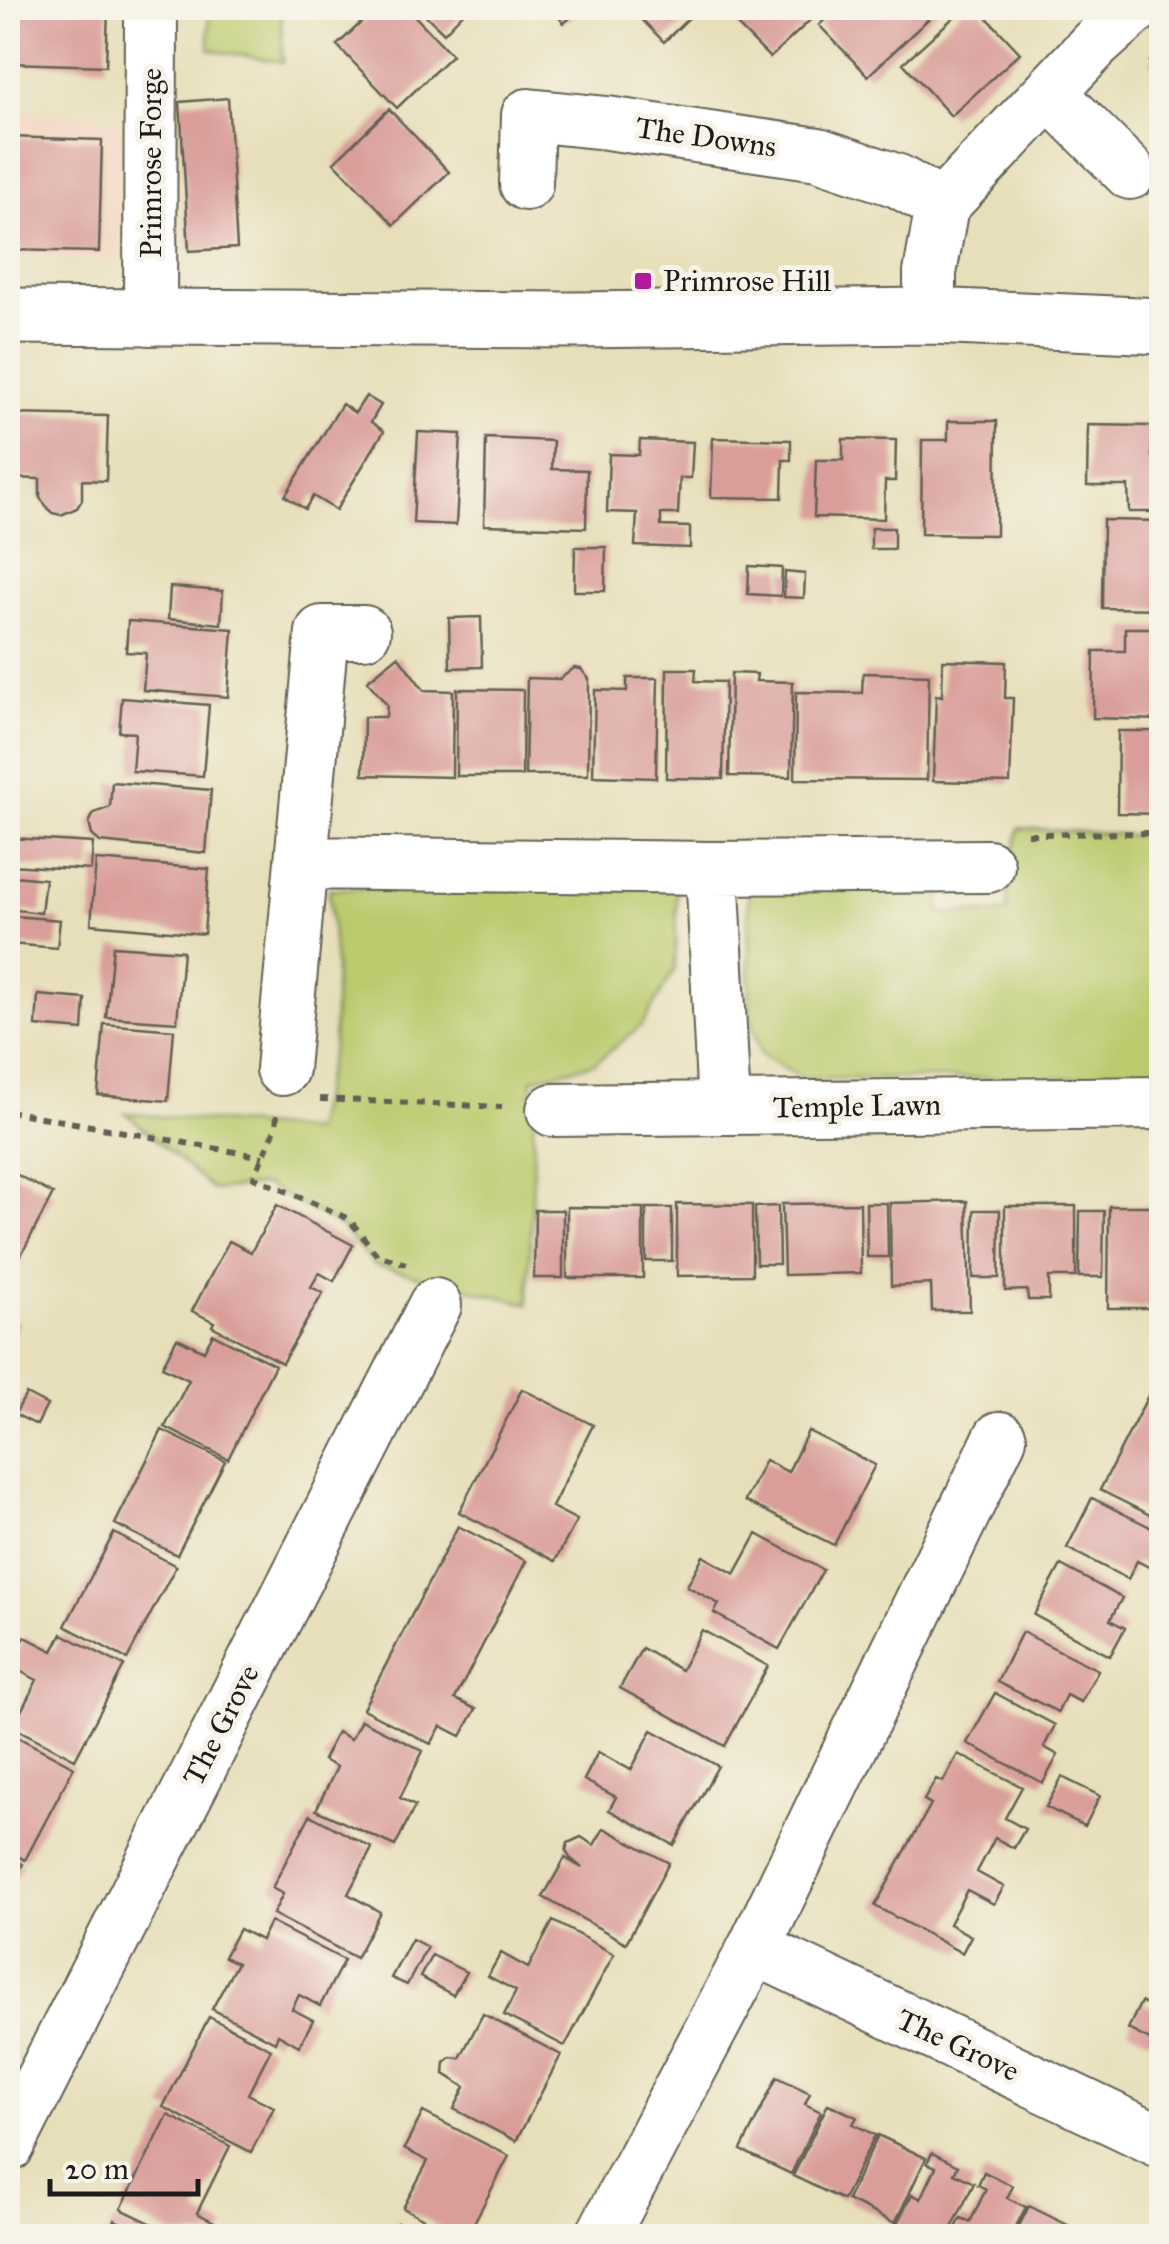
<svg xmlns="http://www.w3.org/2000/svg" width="1169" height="2244" font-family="'IM FELL Great Primer',serif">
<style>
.built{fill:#f3d4bf}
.green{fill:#bbca6d;stroke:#6c7344;stroke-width:2.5}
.building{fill:#d99d9a}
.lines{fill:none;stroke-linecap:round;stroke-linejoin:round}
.minor-casing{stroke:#636053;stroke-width:56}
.major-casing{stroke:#636053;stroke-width:59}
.path{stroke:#636053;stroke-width:6;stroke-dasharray:8 8;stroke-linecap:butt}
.minor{stroke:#fff;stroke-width:52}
.major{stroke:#fff;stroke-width:55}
.poi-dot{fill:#b5179e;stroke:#f7f3e8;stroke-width:4}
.labels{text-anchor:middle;stroke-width:10;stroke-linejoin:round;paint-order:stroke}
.street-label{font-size:30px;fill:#1c1c1c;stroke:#f7f3e8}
.poi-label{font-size:30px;fill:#1c1c1c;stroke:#f7f3e8;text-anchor:start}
</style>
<rect width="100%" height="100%" fill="#f7f3e8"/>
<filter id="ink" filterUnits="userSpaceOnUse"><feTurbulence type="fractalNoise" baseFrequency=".01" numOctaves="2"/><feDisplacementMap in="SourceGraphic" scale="20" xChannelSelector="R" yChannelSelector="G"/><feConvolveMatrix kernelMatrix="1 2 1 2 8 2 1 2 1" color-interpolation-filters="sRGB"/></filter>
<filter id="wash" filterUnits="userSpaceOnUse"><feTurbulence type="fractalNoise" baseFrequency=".0048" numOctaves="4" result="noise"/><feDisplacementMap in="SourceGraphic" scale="40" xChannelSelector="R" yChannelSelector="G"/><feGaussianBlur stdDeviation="2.25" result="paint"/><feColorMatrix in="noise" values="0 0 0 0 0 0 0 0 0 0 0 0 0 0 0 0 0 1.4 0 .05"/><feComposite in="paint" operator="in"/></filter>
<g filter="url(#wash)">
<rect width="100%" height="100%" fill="#e7dfba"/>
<path class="built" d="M8 110 120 119 123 261 8 256Z"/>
<path class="green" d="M209 8H281L283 62 209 50Z
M1019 828 1161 837V1077L803 1079 761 1055 750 1017 748 886 941 884 939 913H1007L1008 884Z
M677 887 675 969 643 1024 595 1063 532 1079 534 1151 528 1304 374 1265 341 1227 265 1185 213 1190 126 1113 313 1131 333 1045 335 966 329 889Z"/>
<g id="blocks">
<path class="building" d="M8 8H108L106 66 8 63Z
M377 8H407L452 55 397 108 337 45Z
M418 8H468L444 33Z
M550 8H582L564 23Z
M631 8H699L664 42Z
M720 8H823L770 58Z
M837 8H940L868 76 819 25Z
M964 8H978L1020 53 951 116 903 63Z
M1162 49V73L1150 61Z
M228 98 237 248 189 251 180 102Z
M389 109 449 172 394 225 334 162Z
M8 137 102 140 99 252 8 250Z
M366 396 381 405 371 422 384 431 336 510 313 496 305 509 285 496 342 404 355 413Z
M8 414 108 416 106 481 82 480V500L77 508 61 515 52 513 40 498V479L8 478Z
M948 421H997L996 535 921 534 922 440H948Z
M1088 425 1152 426V457H1162V512H1129L1128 486H1087Z
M418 432 461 434 456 525 413 523Z
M486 438 553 441 552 469 587 470 586 528 484 525Z
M713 438 791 440V460H783L782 498 711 497Z
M843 439 896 440 895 481H885L884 519 814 517 816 460H843Z
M640 440 693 442 691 478H680L678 514H661V526L690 527V548L635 546 637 513 607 512 609 454 639 455Z
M1103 520 1162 521V609L1102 608Z
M871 528H894V549H871Z
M575 547H606L605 591H574Z
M749 566 782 568 781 596 748 594Z
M785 572 805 574 804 598 784 597Z
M170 587 223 591 221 624 168 619Z
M481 617 482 667 450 668 449 618Z
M128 621 233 629 228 697 143 690 146 653 126 652Z
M1125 628H1162V720L1093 718 1094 651H1125Z
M398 656 424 690 453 691 452 777 363 775 364 717H386L387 705 367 681Z
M943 660 1006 662 1005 698H1013L1010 783 933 781 936 695 942 696Z
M574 668 581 669 589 679 588 775H525L527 678 560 679Z
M667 669H696L695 681 725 682 723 779 666 778Z
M731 673 757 674 756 681 793 682 791 777 729 776Z
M863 673 929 675 927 780 795 779 796 692 862 693Z
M627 678H658L656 778 593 776 595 690 627 691Z
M457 689 523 690 522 776H456Z
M122 698 209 705 203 776 132 771 135 733 119 732Z
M1118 731H1162V814L1117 813Z
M112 782 211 790 206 853 100 842 92 835 89 823 94 813 110 807Z
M11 838 93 843 91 870 9 865Z
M96 860 209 869 204 934 91 924Z
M14 876 45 879 41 913 9 909Z
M14 916 60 920 57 948 11 944Z
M113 946 183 951 177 1022 106 1017Z
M38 995 85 999 83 1030 36 1026Z
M104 1024 174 1030 168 1101 98 1095Z
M8 1170 53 1194 8 1280Z
M967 1201 970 1311H932L931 1284 891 1286 890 1203Z
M860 1203 861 1273 784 1275 782 1204Z
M866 1203H887L888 1257H867Z
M677 1204 752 1205V1275L677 1276Z
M277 1205 353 1245 334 1281 319 1273 311 1287 323 1293 282 1363 212 1326 214 1322 192 1311 229 1241 251 1252Z
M778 1206 779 1264H756L755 1207Z
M1005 1206H1076V1277H1049V1300H1028L1027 1290 1005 1291Z
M1109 1206H1162V1308H1108Z
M567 1207 643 1208V1278H567Z
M646 1208H672V1261H646Z
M535 1210H563V1278H534Z
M974 1210H1000L999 1278H973Z
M1080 1211H1104L1103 1277H1079Z
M8 1317 19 1323 8 1344Z
M213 1334 275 1365 228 1459 165 1427 189 1380 162 1367 177 1338 204 1351Z
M1152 1388 1162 1393V1521L1100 1490Z
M522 1389 593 1425 552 1507 577 1520 555 1561 459 1512Z
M26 1394 47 1405 37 1425 15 1414Z
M162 1430 225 1461 177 1555 115 1524Z
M808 1431 875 1465 834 1545 745 1501 765 1460 788 1472Z
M1092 1498 1162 1533V1549L1151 1568 1137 1561 1128 1579 1067 1548Z
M458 1526 526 1561 455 1699 476 1709 461 1736 441 1726 431 1744 363 1709Z
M114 1533 176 1566 127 1659 65 1626Z
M757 1534 823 1570 779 1649 714 1613 719 1604 687 1586 703 1556 735 1574Z
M1061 1565 1122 1598 1110 1620 1125 1628 1110 1656 1034 1615Z
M702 1630 768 1666 725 1746 620 1688 642 1648 681 1670Z
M1022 1632 1098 1670 1081 1702 1066 1695 1058 1712 997 1682Z
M62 1634 124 1666 75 1759 13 1727 37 1680 10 1666 25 1637 53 1651Z
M995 1693 1055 1725 1044 1747 1058 1755 1043 1783 967 1743Z
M361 1720 423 1751 400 1798 415 1806 395 1846 316 1810 337 1767 323 1760 337 1732 351 1739Z
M652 1730 718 1766 674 1845 609 1810 616 1797 584 1780 598 1752 631 1770Z
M12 1734 74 1767 25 1860 8 1850V1742Z
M958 1754 1022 1787 1005 1818 1025 1829 1014 1848 995 1838 977 1872 1004 1887 994 1904 967 1890 949 1924 971 1936 962 1953 875 1906 931 1804 924 1800 936 1779 943 1782Z
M1062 1777 1100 1796 1085 1826 1046 1807Z
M310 1815 372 1848 348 1894 380 1912 356 1958 273 1914 283 1894 272 1888Z
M604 1828 669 1863 626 1943 543 1897 565 1858 582 1868 570 1858 566 1851 568 1843 581 1837 594 1845Z
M8 1856 23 1864 8 1893Z
M553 1921 614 1954 565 2046 504 2015 516 1991 488 1976 501 1953 528 1968Z
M270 1922 344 1960 320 2006 299 1995 292 2009 313 2020 299 2046 278 2034 275 2042 212 2009 237 1963 224 1957 239 1929 261 1940Z
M412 1939 427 1947 407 1985 391 1978Z
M432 1955 466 1972 453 1995 420 1977Z
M1162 1994V2046L1128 2029 1141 2002 1154 2009Z
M483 2014 561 2055 516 2141 454 2109 465 2087 444 2074 445 2062 451 2057 460 2058Z
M209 2017 271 2049 248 2094 274 2107 251 2152 163 2107Z
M777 2077 810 2093 805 2104 821 2112 791 2174 741 2150Z
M828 2104 857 2117 853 2124 875 2135 843 2200 793 2176Z
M423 2112 509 2156 467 2236H457L403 2208 428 2161 404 2149Z
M168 2115 230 2146 197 2213 226 2228 221 2236H177L121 2209Z
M878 2135 926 2158 895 2223 847 2200Z
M932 2153 958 2166 954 2173 974 2183 948 2236H898L902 2229 896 2226 912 2194 921 2199 936 2167 927 2163Z
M984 2172 1013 2186 1007 2198 1026 2207 1011 2236H952L961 2218 970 2222 986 2189 978 2185Z
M1029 2206 1076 2229 1073 2236H1014Z
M115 2220 147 2236H106Z
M397 2223 422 2236H390Z"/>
</g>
</g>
<g filter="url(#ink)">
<use href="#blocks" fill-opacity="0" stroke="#636053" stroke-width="2.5"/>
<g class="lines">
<g class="minor-casing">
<path id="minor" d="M1050 93 1130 173
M526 184 528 115 607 123 818 154 898 181 942 206
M930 316V273L942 206 1095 44 1135 8
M150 319 151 8
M303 863 712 868 988 866
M712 868 724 1108
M282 1069 322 632H364
M553 1110 1162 1103
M754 1948 1162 2142
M8 2146 435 1305
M602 2236 754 1948 1000 1438"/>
</g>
<g class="major-casing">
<path id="major" d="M8 316 571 320 930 316 1162 326"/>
</g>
<path class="path" d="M1028 834 1162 833
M320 1099 502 1107
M8 1111 263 1157
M277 1115 276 1127 254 1177 349 1219 377 1255 406 1264"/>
<use href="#minor" class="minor"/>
<use href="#major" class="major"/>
</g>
</g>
<rect class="poi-dot" x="633" y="271" width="20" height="20" rx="5"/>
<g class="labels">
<g class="street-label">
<text transform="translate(706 137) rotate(8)" y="10">The Downs</text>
<text transform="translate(151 163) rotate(-90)" y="10">Primrose Forge</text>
<text transform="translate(857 1106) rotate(-1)" y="10">Temple Lawn</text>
<text transform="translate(221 1725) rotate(-63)" y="10">The Grove</text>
<text transform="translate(958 2045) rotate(25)" y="10">The Grove</text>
</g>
<g class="poi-label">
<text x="663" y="291">Primrose Hill</text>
</g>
</g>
<rect width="1169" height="2244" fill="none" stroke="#f7f3e8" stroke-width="40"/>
<path d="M50 2179v15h148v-15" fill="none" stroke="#1c1c1c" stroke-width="5"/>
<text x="65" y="2179" font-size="30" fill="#1c1c1c" stroke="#f7f3e8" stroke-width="8" paint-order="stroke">20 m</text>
</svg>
